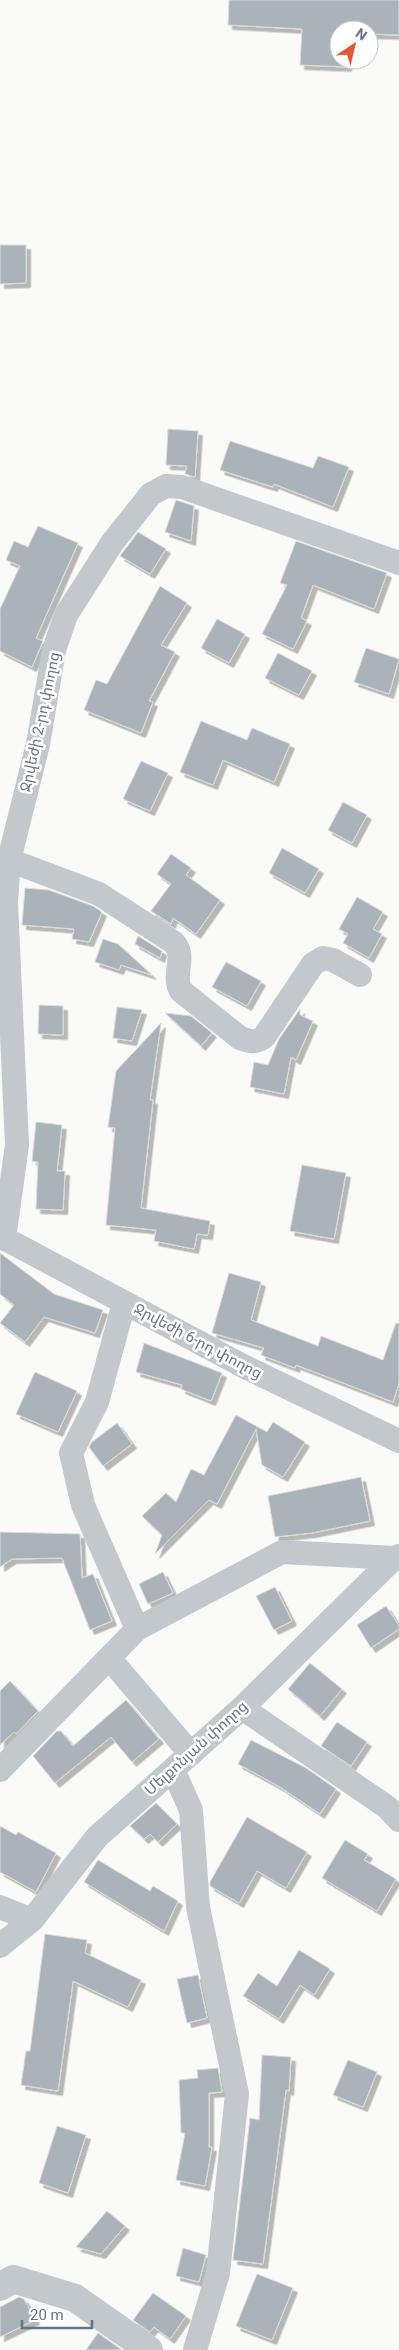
<svg xmlns="http://www.w3.org/2000/svg" width="399" height="2350" font-family="Roboto,'Noto Sans Armenian',sans-serif">
<style>
.building{fill:#aab3b9;stroke:#dcdcda;filter:url(#shadow)}
.lines{fill:none;stroke-linecap:round;stroke-linejoin:round}
.minor{stroke:#c3c8cc;stroke-width:24}
.tertiary{stroke:#c3c8cc;stroke-width:28}
.labels{text-anchor:middle;stroke-width:5;stroke-linejoin:round;paint-order:stroke}
.street-label{font-size:15px;fill:#657683;stroke:#fff}
</style>
<defs>
<filter id="shadow"><feDropShadow dx="4.5" dy="4.5" stdDeviation="0" flood-color="#0004"/></filter>
</defs>
<rect width="100%" height="100%" fill="#fafaf8"/>
<path class="building" d="M229 0H399V35L369 34V30H339V60H348L347 67 300 65 302 29 228 25Z
M0 245H26V283L0 284Z
M168 429 198 431 195 477 185 474 187 466 166 465Z
M230 441 313 468 318 456 349 467 333 507 274 484 273 487 220 470Z
M176 500 194 506 191 541 165 532Z
M38 526 78 543 36 638 43 641 32 667 0 651V609L20 566 6 560 14 541 28 547Z
M138 532 166 549 150 574 120 556Z
M296 541 387 573 374 609 313 585 301 618 307 621 293 649 262 634 287 585 280 583Z
M160 586 187 603 161 645 175 652 149 701 153 702 141 733 84 710 96 680 107 684Z
M217 619 245 634 229 663 201 648Z
M366 648 399 659 389 694 354 682Z
M278 653 312 671 299 695 265 678Z
M201 721 247 740 252 728 290 744 274 782 223 760 213 785 180 772Z
M141 761 168 773 150 811 123 799Z
M343 802 367 815 352 843 328 830Z
M282 848 319 869 305 893 269 873Z
M171 854 191 868 186 875 220 900 196 934 173 918 171 924 151 911 171 884 157 874Z
M25 888 49 890 93 906 102 912 89 942 72 939 74 929 22 925Z
M357 897 383 912 373 929 382 934 369 958 343 943 348 934 339 929Z
M138 936 162 951 160 958 135 944Z
M103 939 118 944 152 975 121 965 119 970 95 962Z
M226 962 261 981 247 1006 212 987Z
M39 1005 63 1006V1035L38 1034Z
M117 1007 142 1010 132 1041 113 1038Z
M300 1009V1015L313 1021 296 1060 291 1057 284 1094 250 1087 254 1062 268 1065 279 1039Z
M165 1013 191 1016 212 1033 201 1046Z
M161 1023 150 1100H153L141 1208 210 1221 208 1235 197 1234 194 1249 154 1241 156 1230 106 1225 115 1128 108 1127 116 1071Z
M36 1122 62 1125 57 1171H65L63 1210 36 1209 38 1162 32 1161Z
M302 1165 346 1173 334 1239 290 1231Z
M0 1253 54 1294 103 1310 95 1333 44 1317 25 1342 0 1323 14 1305 0 1294Z
M229 1273 261 1282 251 1320 318 1346 321 1336 383 1360 396 1323 399 1324V1383L393 1402 296 1365 295 1368 261 1355 264 1348 212 1333Z
M144 1343 222 1373 211 1401 181 1389 182 1385 136 1372Z
M35 1372 77 1391 58 1432 16 1414Z
M236 1415 267 1432 273 1422 305 1442 283 1477 262 1465 256 1429 217 1504 209 1500 155 1554 162 1535 142 1516 166 1493 176 1502 191 1469 204 1475Z
M117 1423 132 1444 103 1466 89 1447 92 1442Z
M361 1477 370 1521 312 1533 275 1537 268 1496Z
M0 1532 80 1534 82 1578 93 1574 112 1621 90 1630 62 1558 12 1559 0 1567Z
M163 1572 173 1593 148 1604 139 1584Z
M275 1587 292 1621 274 1630 256 1596Z
M386 1606 399 1626V1629L371 1648 357 1625Z
M310 1663 342 1689 320 1716 288 1689Z
M10 1681 38 1711 16 1734 14 1732 0 1745V1691Z
M126 1700 159 1739 132 1762 111 1737 55 1783 33 1756 57 1731H61L73 1746Z
M337 1722 367 1742 351 1766 321 1746Z
M251 1740 306 1768 336 1789 320 1814 280 1787 238 1764Z
M156 1803 177 1824 158 1842 150 1834 144 1839 130 1826Z
M247 1817 307 1852 286 1888 257 1871 239 1903 210 1886V1882Z
M0 1826 16 1835 18 1832 56 1853 36 1892 0 1872Z
M345 1840 368 1854 364 1860 396 1879 377 1911 322 1878Z
M98 1860 150 1891 153 1886 178 1901 164 1931 84 1882Z
M45 1934 87 1940 85 1953 141 1980 128 2007 73 1981 58 2091 21 2085 26 2051H30Z
M299 1950 330 1969 314 1995 300 1985 279 2019 243 1996 258 1973 277 1986Z
M198 1975 207 2018 187 2023 177 1979Z
M262 2055 291 2057 289 2091 286 2090 263 2264 233 2260 250 2118 259 2120Z
M348 2060 377 2072 363 2107 333 2095Z
M218 2068 222 2092 209 2093V2147H212L205 2186 176 2180 185 2133H181L179 2080 198 2078 197 2070Z
M57 2126 86 2135 68 2193 39 2183Z
M107 2211 125 2226 101 2254 76 2247Z
M183 2248 206 2255 199 2282 176 2276Z
M257 2274 293 2288 272 2340 236 2326Z
M153 2293 186 2316 170 2339 154 2327 150 2332 133 2320Z
M19 2297 24 2299 35 2320 0 2337V2307Z
M98 2333 122 2350H86Z"/>
<g class="lines">
<path class="minor" d="M9 860 99 894 173 942C188 956 171 975 181 991L240 1038C250 1042 256 1043 264 1037L313 964 323 958 333 960 360 975
M0 1236 245 1367 399 1441
M4 1239 17 1145 6 902 9 860 38 744 54 650 66 615 112 543 151 494 166 486 182 487 399 563
M124 1303 97 1402 71 1453 83 1505 137 1629
M109 1658 191 1754
M242 1708 387 1807 399 1820
M0 1770 137 1629 282 1552 394 1558
M173 1770 191 1810 198 1907 237 2094 218 2273 195 2350
M0 1907 32 1920
M0 1946 32 1920 97 1837 242 1708 394 1558 399 1556"/>
<path class="tertiary" d="M0 2287 13 2279 75 2298 149 2350"/>
</g>
<g class="labels">
<g class="street-label">
<text transform="translate(40 722) rotate(-78)" y="5">Ջրվեժի 2-րդ փողոց</text>
<text transform="translate(198 1341) rotate(28)" y="5">Ջրվեժի 6-րդ փողոց</text>
<text transform="translate(196 1748) rotate(-42)" y="5">Մելքոնյան փողոց</text>
</g>
</g>
<g transform="translate(354 45) rotate(35)"><circle r="24" fill="#ffffff" stroke="#c1c8cd"/>
<path d="M0-4L9 19L0 12L-9 19Z" fill="#e4572e"/>
<text y="-8" font-size="14" font-weight="bold" text-anchor="middle" fill="#657683">N</text>
</g>
<path d="M22 2320v8h70v-8" fill="none" stroke="#657683" stroke-width="2.5"/>
<text x="30" y="2320" font-size="15" fill="#657683" stroke="#ffffff" stroke-width="4" paint-order="stroke">20 m</text>
</svg>
